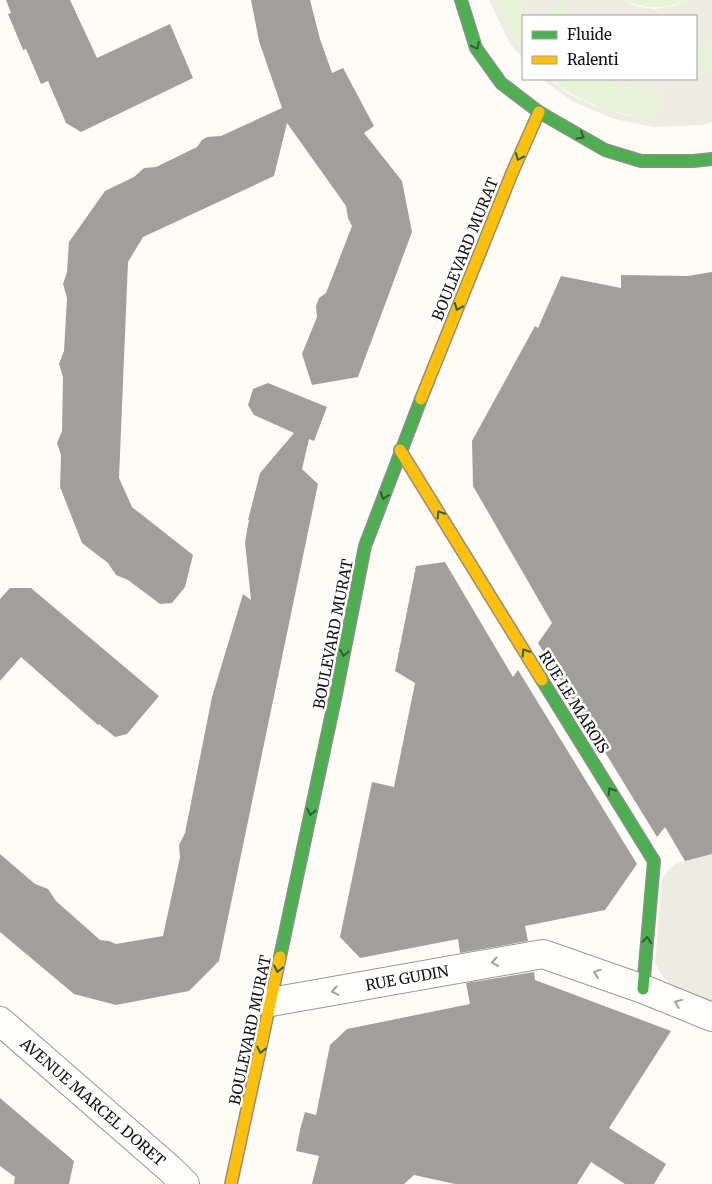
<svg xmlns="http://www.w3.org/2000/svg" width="712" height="1184" font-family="Merriweather,serif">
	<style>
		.green { fill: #e7f3d7 }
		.plaza { fill: #edebe2 }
		.building { fill: #a19f9c }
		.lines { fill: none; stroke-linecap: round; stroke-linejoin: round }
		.street-casing { stroke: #979795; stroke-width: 30 }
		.fast-casing { stroke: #8e8d8b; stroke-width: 14 }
		.slow-casing { stroke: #8e8d8b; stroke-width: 14 }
		.street { stroke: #fffffe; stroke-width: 28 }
		.fast { stroke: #4caf50; stroke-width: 11 }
		.slow { stroke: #ffc107; stroke-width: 11 }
		.oneway { stroke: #2e6030 }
		.oneway2 { stroke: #a0a09f }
		.labels { text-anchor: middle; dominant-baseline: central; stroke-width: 5; stroke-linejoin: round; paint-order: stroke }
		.street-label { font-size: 15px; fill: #111; stroke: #fff }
	</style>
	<rect width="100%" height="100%" fill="#fdfcf7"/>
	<!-- green -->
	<g class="green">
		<polygon points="497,0 523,0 532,16 523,16 523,53 501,10"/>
		<path d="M 624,0 L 687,0 C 665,10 645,10 624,0 Z"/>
		<polygon points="560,1 572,16 552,16 548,10"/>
		<polygon points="712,44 712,71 696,75 696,51"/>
		<path d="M 550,79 L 606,79 L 622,86 L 661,93 L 656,120 C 614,113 584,106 550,79 Z"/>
	</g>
	<!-- plaza -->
	<g class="plaza">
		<polygon points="489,0 497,0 501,10 523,53 523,58 510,44"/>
		<polygon points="523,0 624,0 635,6 655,9 674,6 687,0 712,0 712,44 696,51 696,16 572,16 560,2 548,10 552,16 532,16"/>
		<polygon points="712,71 712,122 703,125 653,127 614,119 572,101 542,79 550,79 567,93 592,105 625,115 656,119 661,93 622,86 606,79 696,79 696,75"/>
		<polygon points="712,854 712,1002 677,989 663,977 655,963 662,880 668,870 676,864 685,861"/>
	</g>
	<!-- building -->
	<g class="building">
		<polygon points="6,0 70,0 97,58 170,24 193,78 81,132 66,123 48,81 41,84 26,49 23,50 8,14 11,13"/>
		<polygon points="251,0 310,0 320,39 332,73 343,68 374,126 364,133 402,181 412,232 358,377 312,385 302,354 317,317 316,306 319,298 326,293 352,226 348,218 346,206 287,123 274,176 143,237 128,262 119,478 132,507 193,555 185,587 172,603 160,604 128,580 116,575 108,563 82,543 60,487 61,455 57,443 62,431 63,377 59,364 64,351 67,298 63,284 67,272 69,242 105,191 134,177 144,168 156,167 197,147 202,140 207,137 221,136 282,108 259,41"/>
		<polygon points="712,272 712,854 685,861 665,827 657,837 538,643 552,623 473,486 472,441 535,326 538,328 561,276 621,288 621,275 688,276"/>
		<polygon points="268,383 327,407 314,441 309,439 302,469 318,484 219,961 189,991 116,1005 74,994 0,932 0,854 35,884 48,889 56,901 100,940 109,941 116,944 163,936 180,857 179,845 185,833 212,697 243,594 251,600 245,542 249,520 248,520 260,473 294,433 254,415 248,405 253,389"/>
		<polygon points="445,562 513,677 518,670 637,864 605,910 525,926 528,941 460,953 458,939 360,958 340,937 372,782 394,787 415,683 395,671 416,566"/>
		<polygon points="10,588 31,588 159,696 127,734 115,737 99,724 98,725 21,657 0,681 0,599"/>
		<polygon points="534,972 535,980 671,1031 609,1128 666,1164 654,1184 625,1184 591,1162 577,1184 455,1184 414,1175 404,1184 312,1184 319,1156 296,1151 300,1130 305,1112 316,1115 330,1045 347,1029 470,1004 466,983"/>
		<polygon points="0,1098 74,1161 69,1184 14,1184 15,1177 0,1166"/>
	</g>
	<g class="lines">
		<defs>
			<g id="street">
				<polyline points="271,1002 543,954 643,989 712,1017"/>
				<polyline points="0,1021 170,1169 185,1184"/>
			</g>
			<g id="fast">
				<polyline points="461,0 476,48 501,83 539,112 605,150 641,161 693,161 712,159"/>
				<polyline points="542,680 654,861 643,989"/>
				<polyline points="280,957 336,694 365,546 421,399"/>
			</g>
			<g id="slow">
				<polyline points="421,399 512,173 539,112"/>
				<polyline points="400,450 542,680"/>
				<polyline points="231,1184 280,957"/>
			</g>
		</defs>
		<!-- street casing -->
		<use href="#street" class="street-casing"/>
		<!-- fast casing -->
		<use href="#fast" class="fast-casing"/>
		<!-- slow casing -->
		<use href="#slow" class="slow-casing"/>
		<!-- street -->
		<use href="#street" class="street"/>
		<!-- fast -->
		<use href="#fast" class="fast"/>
		<!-- slow -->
		<use href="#slow" class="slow"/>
	</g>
	<!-- one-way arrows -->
	<defs><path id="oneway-chevron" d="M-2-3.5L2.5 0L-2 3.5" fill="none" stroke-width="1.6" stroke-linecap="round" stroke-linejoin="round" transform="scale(1.25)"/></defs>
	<g class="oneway">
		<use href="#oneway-chevron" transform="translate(476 46) rotate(65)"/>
		<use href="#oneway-chevron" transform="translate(581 136) rotate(30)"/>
		<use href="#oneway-chevron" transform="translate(519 157) rotate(114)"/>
		<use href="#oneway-chevron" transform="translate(458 307) rotate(112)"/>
		<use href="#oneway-chevron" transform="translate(384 496) rotate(110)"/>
		<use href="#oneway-chevron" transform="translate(440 514) rotate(-122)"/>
		<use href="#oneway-chevron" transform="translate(525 652) rotate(-122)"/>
		<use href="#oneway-chevron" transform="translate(344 653) rotate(101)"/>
		<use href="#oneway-chevron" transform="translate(611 791) rotate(-122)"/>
		<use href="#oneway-chevron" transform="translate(311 812) rotate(102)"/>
		<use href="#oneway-chevron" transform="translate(647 940) rotate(-85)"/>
		<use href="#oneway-chevron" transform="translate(278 969) rotate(102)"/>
		<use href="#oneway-chevron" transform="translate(261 1050) rotate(102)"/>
	</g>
	<g class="oneway2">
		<use href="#oneway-chevron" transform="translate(495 962) rotate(170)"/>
		<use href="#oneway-chevron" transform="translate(597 973) rotate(-161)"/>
		<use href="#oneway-chevron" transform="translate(335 991) rotate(169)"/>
		<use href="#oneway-chevron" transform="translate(678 1003) rotate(-158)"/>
	</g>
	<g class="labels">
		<!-- street labels -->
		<g class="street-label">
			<text transform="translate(465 249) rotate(-68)">BOULEVARD MURAT</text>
			<text transform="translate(333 634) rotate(-79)">BOULEVARD MURAT</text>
			<text transform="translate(574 702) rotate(58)">RUE LE MAROIS</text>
			<text transform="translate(407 978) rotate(-10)">RUE GUDIN</text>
			<text transform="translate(250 1030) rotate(-78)">BOULEVARD MURAT</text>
			<text transform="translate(93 1102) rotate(41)">AVENUE MARCEL DORET</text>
		</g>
	</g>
	<!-- legend -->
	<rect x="522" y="15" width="175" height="65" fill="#ffffff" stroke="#a0a0a0"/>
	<rect x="532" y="31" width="25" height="8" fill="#4caf50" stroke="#a0a0a0"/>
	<text x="567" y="40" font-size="15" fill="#111111">Fluide</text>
	<rect x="532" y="56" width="25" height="8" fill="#ffc107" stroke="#a0a0a0"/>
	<text x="567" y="65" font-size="15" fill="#111111">Ralenti</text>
</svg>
